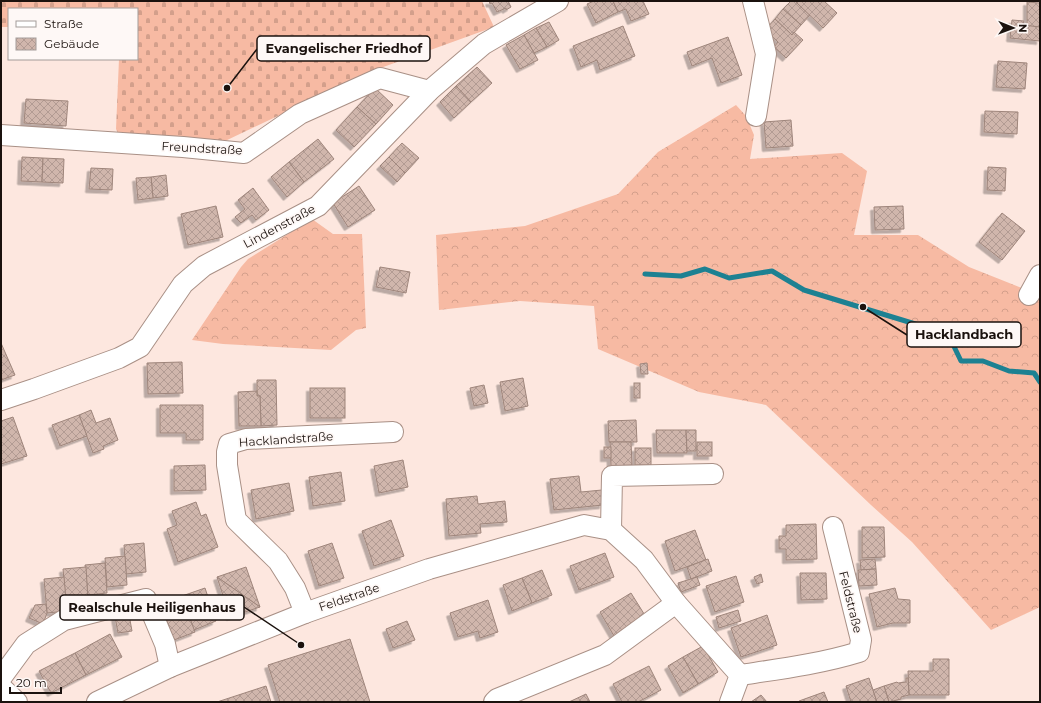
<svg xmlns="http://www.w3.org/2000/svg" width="1041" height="703" font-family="Montserrat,sans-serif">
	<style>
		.forest { fill: url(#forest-crowns) }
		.cemetery { fill: url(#cemetery-stones) }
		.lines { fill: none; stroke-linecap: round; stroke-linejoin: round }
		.stream { stroke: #1d8192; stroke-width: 5 }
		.building { fill: url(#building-cross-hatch); stroke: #9e857b; filter: url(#shadow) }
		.street-casing { stroke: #a99086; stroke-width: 22 }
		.street { stroke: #fff; stroke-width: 20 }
		.labels { text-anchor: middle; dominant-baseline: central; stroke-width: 3.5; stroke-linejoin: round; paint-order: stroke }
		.street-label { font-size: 12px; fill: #1b120e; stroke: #fef8f6 }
		.leader { fill: none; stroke: #1b120e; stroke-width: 1.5 }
		.callout-dot { fill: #1b120e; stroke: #fef8f6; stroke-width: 1.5 }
		.callout { fill: #fef8f6; stroke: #1b120e; stroke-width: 1.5 }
		.callout-label { font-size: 13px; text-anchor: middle; font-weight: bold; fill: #1b120e }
	</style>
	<defs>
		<pattern id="forest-crowns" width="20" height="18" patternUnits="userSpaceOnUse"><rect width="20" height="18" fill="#f7baa3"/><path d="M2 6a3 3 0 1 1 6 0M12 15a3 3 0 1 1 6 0" fill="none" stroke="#d39f8b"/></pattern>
		<pattern id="cemetery-stones" width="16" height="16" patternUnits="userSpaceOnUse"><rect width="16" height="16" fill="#f7baa3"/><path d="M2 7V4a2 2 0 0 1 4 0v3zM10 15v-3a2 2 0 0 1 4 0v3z" fill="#d39f8b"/></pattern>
		<pattern id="building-cross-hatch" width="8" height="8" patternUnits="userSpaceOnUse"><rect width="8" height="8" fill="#d0b6ac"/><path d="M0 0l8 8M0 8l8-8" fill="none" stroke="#b29b93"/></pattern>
		<filter id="shadow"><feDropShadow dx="-3.5" dy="3.5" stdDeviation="0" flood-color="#0004"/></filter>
	</defs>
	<rect width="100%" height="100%" fill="#fde7df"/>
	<!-- forest -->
	<g class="forest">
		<polygon points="736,105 746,116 754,135 750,159 842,153 867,171 854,235 918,235 969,267 1037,294 1040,290 1040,607 991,630 912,542 871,505 766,405 699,392 598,349 594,306 520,301 439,310 436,235 525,226 618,194 658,152"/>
		<polygon points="312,219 333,234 362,234 366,328 356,330 331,350 223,344 192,340 241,267 248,259"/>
	</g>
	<!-- cemetery -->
	<polygon class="cemetery" points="1,1 482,1 494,27 375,70 223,142 122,141 116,129 119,59 137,59 137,9 9,9 9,27 1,27"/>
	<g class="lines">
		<!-- stream -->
		<polyline class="stream" points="645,274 681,276 705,269 729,278 772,271 804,290 948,334 961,361 983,361 1009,371 1034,373 1040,382"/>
	</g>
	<!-- building -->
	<g class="building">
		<polygon points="489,1 508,1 511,7 506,10 506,8 497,12 492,3 490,4"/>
		<polygon points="594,1 613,1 618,12 596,23 587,4"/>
		<polygon points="613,1 643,1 649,14 631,21 626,9 618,12"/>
		<polygon points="791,1 795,1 810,15 801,25 783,9"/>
		<polygon points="798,1 824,1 837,13 823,28 797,3"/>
		<polygon points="1027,2 1040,3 1040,27 1027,26"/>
		<polygon points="783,9 801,25 792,35 775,19"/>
		<polygon points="775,19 792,35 794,32 803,40 786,58 774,47 778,42 765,30"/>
		<polygon points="1012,20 1024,21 1023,25 1040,27 1040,41 1010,38"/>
		<polygon points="549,22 559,40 547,47 536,28"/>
		<polygon points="623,26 635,56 600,70 597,60 581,67 573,46"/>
		<polygon points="536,28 547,47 534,53 524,35"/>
		<polygon points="524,35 538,60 520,69 506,45"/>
		<polygon points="728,37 742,75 721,83 712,58 692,66 687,52"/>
		<polygon points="998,61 1027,63 1025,89 996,87"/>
		<polygon points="477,67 492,83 471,102 456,86"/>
		<polygon points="456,86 471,102 454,118 440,102"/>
		<polygon points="375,88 393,105 376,124 357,107"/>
		<polygon points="26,99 68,101 66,126 24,123"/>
		<polygon points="357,107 376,124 354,147 336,130"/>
		<polygon points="985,111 1018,112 1017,134 984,132"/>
		<polygon points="791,120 793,146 766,148 764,122"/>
		<polygon points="318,139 334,159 304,182 289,162"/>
		<polygon points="402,143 419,158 405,173 389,157"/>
		<polygon points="22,157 43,158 42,182 21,181"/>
		<polygon points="389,157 405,173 397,182 380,166"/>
		<polygon points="43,158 64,159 63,183 42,182"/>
		<polygon points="289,162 304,182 287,197 271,177"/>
		<polygon points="988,167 1006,168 1005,191 987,190"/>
		<polygon points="91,168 113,169 112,190 89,189"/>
		<polygon points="166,175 168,196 153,198 151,177"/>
		<polygon points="151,177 153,198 138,200 136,178"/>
		<polygon points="359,186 375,210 348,227 333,203"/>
		<polygon points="253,188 269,210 256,220 252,215 241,223 235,217 245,209 238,200"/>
		<polygon points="216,206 223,237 188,245 181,214"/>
		<polygon points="903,206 904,229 875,230 874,207"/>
		<polygon points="1002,213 1025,231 1002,260 979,242"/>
		<polygon points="380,267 410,272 406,293 376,287"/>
		<polygon points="1,343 15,375 1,380"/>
		<polygon points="182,362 183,393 148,394 147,363"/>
		<polygon points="647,363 648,374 641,374 640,364"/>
		<polygon points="523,378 528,406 505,411 500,382"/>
		<polygon points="257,380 276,380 277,425 261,426 260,396 257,396"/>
		<rect x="634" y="383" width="6" height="15"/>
		<polygon points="484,385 488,403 474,406 470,388"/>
		<rect x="310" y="388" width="35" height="30"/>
		<polygon points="257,391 257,396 260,396 261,426 239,426 238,392"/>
		<polygon points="160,405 203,405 203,440 186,440 186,433 160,433"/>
		<polygon points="91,410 96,423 110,418 118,440 103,446 104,449 93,453 79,415"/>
		<polygon points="79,415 87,436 60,446 52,425"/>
		<polygon points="13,417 27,456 1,464 1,421"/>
		<polygon points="636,420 637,442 609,442 608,421"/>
		<polygon points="656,430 686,430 687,453 657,453"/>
		<polygon points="686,430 696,430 696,451 687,451"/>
		<polygon points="610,442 631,442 632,465 611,466"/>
		<rect x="697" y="442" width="15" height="14"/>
		<rect x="604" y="447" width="7" height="11"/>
		<rect x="635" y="448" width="16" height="17"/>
		<polygon points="403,460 408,487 379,493 374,466"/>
		<polygon points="205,465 206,490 174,491 174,466"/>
		<polygon points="341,472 345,501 313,506 309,477"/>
		<polygon points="579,476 581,492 602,490 603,505 554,510 550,479"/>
		<polygon points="289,483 294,511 256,519 251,490"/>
		<polygon points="477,496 478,504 505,501 507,522 480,524 481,533 449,536 446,499"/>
		<polygon points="196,502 201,516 206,514 218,547 178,562 167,529 177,525 172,511"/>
		<polygon points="391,520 404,556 374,566 362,531"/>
		<polygon points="816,524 817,559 786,560 786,549 779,549 779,536 786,536 786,525"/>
		<polygon points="862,527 884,527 885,557 862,558"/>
		<polygon points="695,530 706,560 675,571 665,541"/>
		<polygon points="144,543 146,572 126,574 124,545"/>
		<polygon points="332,543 344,578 319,586 308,551"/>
		<polygon points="605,553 614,577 579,590 570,566"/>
		<polygon points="125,556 127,585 107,587 105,558"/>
		<polygon points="708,559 712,571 691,579 687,567"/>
		<polygon points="875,559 876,569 861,570 860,560"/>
		<polygon points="105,563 107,593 88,595 85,565"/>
		<polygon points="86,567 88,601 66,603 63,569"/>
		<polygon points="246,567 260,607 217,577"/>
		<polygon points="876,569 877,585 859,586 858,570"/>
		<polygon points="542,570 552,595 532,603 522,578"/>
		<polygon points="800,573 826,573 827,599 801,600"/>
		<polygon points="761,574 763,582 757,584 754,577"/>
		<polygon points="736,576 744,602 715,612 706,586"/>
		<polygon points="64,577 67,611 47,613 44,579"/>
		<polygon points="217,577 260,607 230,617"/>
		<polygon points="697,577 700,585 681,592 678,583"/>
		<polygon points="522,578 532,603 512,611 503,585"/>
		<polygon points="205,588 216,621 194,630 182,596"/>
		<polygon points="895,588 898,599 910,600 910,623 893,623 877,627 869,594"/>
		<polygon points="631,593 646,617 614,636 600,612"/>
		<polygon points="183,600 195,632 174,640 162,608"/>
		<polygon points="488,600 498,632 480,638 478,631 458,637 450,613"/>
		<polygon points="46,604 47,613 43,624 29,618 35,605"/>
		<polygon points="128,609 132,631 118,633 114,611"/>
		<polygon points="738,610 741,621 719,628 716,617"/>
		<polygon points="767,615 777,645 741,657 731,628"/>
		<polygon points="407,621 415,640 393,648 386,629"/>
		<polygon points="110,634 122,657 86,675 75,653"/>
		<polygon points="350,639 370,702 280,702 268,665"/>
		<polygon points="703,646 718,672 698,684 683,657"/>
		<polygon points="75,653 86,675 51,693 39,671"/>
		<polygon points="683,657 698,684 683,693 668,666"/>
		<polygon points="933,659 949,659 949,695 909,695 908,671 933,671"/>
		<polygon points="649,666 661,690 638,702 622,702 613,684"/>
		<polygon points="869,678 877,702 851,702 846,686"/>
		<polygon points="906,678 908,678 909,695 901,697 901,699 889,702 884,686 897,682 898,683 906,682"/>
		<polygon points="266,686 271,702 217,702"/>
		<polygon points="884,686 889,702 877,702 873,690"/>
		<polygon points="824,692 828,702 799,702 799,701"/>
		<polygon points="586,694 590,702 569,702"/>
		<polygon points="761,695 767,702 751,702"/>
	</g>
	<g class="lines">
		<defs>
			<g id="street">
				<polyline points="753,1 766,54 756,116"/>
				<polyline points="1,135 183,147 244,153 300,114 380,78 429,91"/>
				<polyline points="1029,295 1040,275"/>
				<polyline points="1,400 34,389 119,358 140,347 183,284 204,266 318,206 429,91 484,44 558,1"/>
				<polyline points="611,530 612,476 713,474"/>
				<polyline points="305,613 295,588 278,561 236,520 227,465 227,452 229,444 246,439 393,432"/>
				<path d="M 740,675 C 780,669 820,664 859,652 L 861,640 L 833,527"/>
				<polyline points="1,678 26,644 64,620 146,599 165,644 170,667"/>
				<polyline points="1,687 17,702"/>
				<polyline points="97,702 170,667 305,613 429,569 584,525 611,530 644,560 676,603 740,675 730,702"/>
				<polyline points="494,702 497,699 605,655 676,603"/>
			</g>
		</defs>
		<!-- street casing -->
		<use href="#street" class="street-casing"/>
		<!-- street -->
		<use href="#street" class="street"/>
	</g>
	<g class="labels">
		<!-- street labels -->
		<g class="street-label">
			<text transform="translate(202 148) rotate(3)">Freundstraße</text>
			<text transform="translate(279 226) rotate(-28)">Lindenstraße</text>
			<text transform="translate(286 439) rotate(-4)">Hacklandstraße</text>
			<text transform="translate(349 597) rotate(-19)">Feldstraße</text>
			<text transform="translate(851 602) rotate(76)">Feldstraße</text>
		</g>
	</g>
	<!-- callouts -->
	<path class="leader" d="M227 88L257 49M863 307L907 335M301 645L244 607"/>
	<g class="callout-dot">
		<circle cx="227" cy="88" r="4"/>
		<circle cx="863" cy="307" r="4"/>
		<circle cx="301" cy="645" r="4"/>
	</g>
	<g class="callout">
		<rect x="257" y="36" width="173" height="25" rx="4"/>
		<rect x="907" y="322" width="114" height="25" rx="4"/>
		<rect x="60" y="595" width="184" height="25" rx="4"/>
	</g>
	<g class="callout-label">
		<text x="344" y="53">Evangelischer Friedhof</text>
		<text x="964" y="339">Hacklandbach</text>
		<text x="152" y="612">Realschule Heiligenhaus</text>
	</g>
	<!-- border -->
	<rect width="1041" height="703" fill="none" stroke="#1b120e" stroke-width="4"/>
	<!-- legend -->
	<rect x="8" y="8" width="130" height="52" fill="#fef8f6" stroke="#a39c99"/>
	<rect x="16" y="21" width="20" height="6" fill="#ffffff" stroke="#a39c99"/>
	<text x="44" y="28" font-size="12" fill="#1b120e">Straße</text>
	<rect x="16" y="38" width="20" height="12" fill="url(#building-cross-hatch)" stroke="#a39c99"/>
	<text x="44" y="48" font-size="12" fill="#1b120e">Gebäude</text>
	<!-- north arrow -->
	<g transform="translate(1013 28) rotate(91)" stroke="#fef8f6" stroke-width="3" paint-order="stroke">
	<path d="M0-3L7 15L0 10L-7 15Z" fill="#1b120e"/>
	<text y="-6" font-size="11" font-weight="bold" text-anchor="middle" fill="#1b120e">N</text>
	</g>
	<!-- scale -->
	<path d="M10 687v6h51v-6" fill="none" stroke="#1b120e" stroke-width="2"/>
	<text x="16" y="687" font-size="12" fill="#1b120e" stroke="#fef8f6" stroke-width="3" paint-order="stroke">20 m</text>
</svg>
